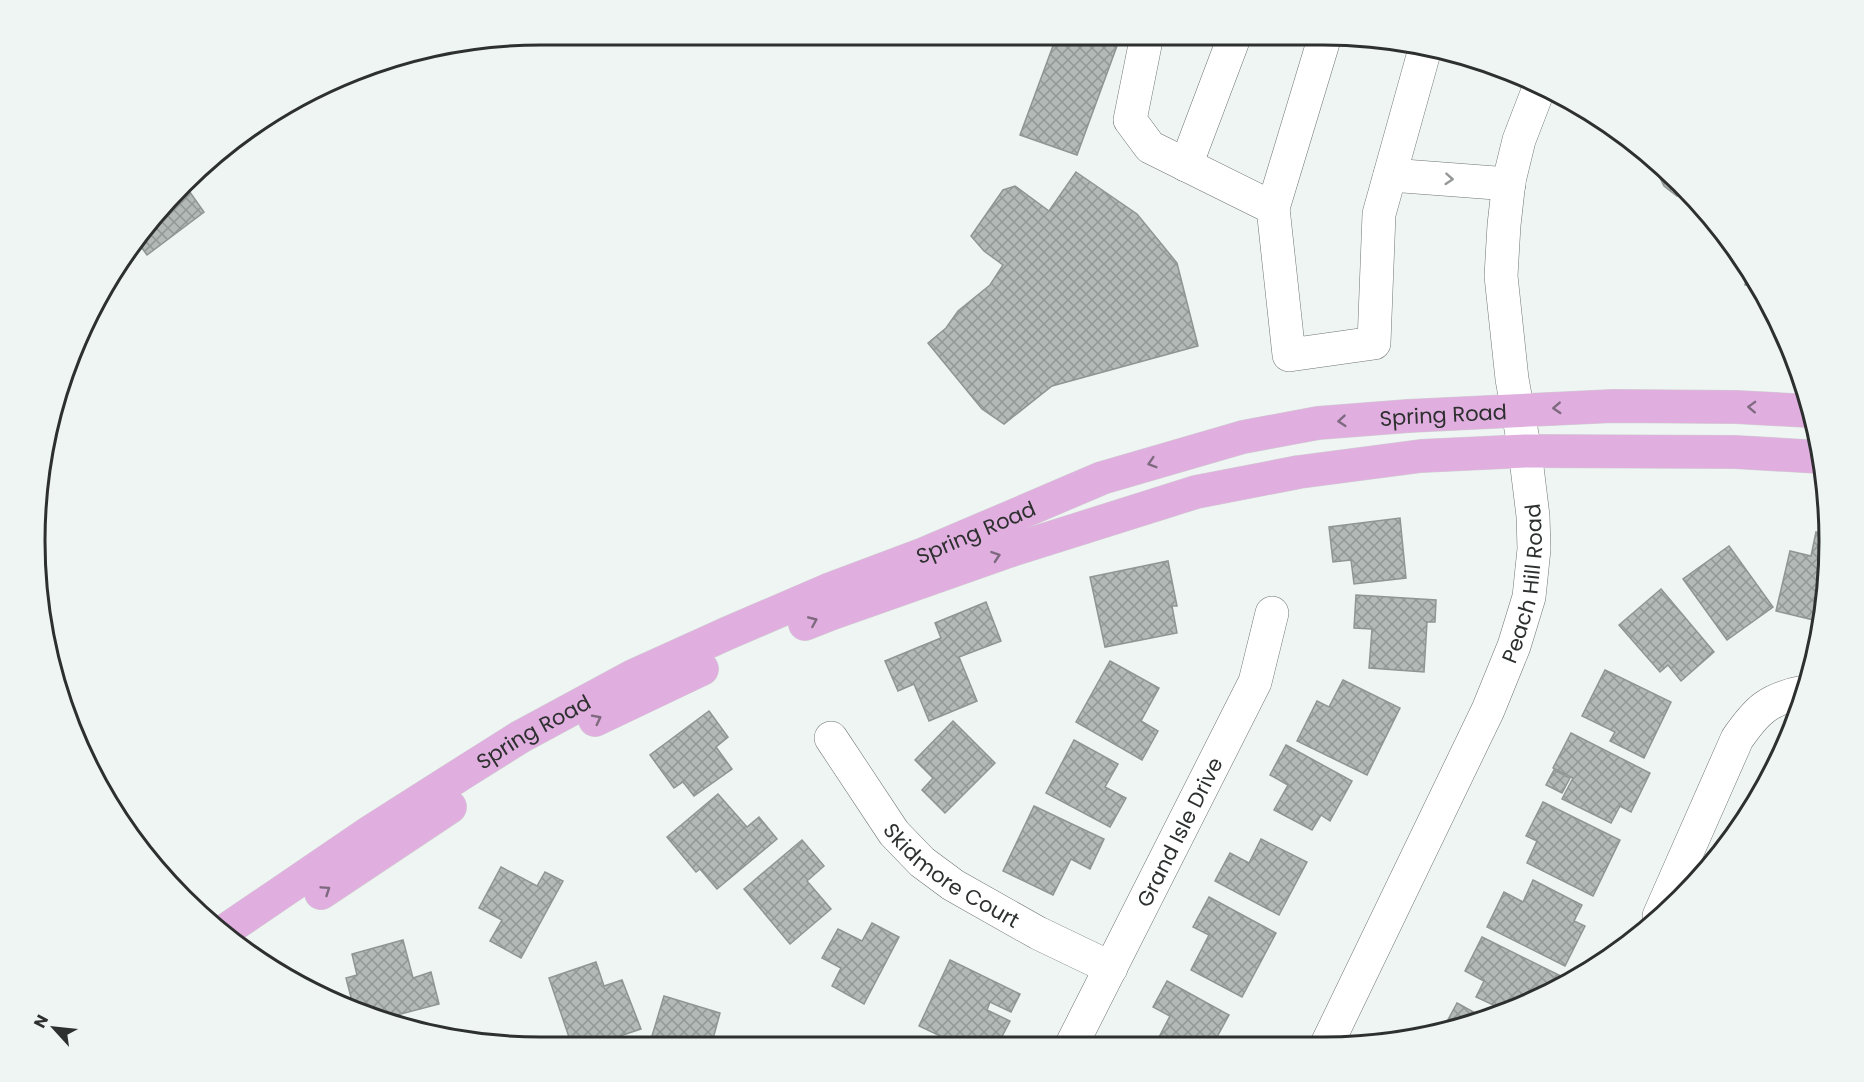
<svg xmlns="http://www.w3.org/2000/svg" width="1864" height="1082" font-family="Poppins,sans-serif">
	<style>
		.building { fill: url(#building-cross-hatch); stroke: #8f9593; stroke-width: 1.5 }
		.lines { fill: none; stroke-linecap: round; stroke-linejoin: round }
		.minor-casing { stroke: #6f7574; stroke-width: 34 }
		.major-casing { stroke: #d1d1d1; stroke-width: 34 }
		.minor { stroke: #fff; stroke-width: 33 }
		.major { stroke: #e0afe0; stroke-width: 33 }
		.oneway { stroke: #969898 }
		.oneway2 { stroke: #7e697f }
		.labels { text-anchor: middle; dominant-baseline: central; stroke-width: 4.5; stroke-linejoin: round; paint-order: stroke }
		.street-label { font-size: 21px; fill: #2e3030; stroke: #eef5f3 }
		.rim { fill: none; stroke: #2e3030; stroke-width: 3 }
	</style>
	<defs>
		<pattern id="building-cross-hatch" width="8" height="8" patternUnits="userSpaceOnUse" patternTransform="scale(1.5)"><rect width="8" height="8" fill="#b2b9b7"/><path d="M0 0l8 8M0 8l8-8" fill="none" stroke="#919795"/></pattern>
	</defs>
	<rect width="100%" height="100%" fill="#eef5f3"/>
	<!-- building -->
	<g class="building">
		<polygon points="1057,35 1121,35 1077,155 1020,135"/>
		<polygon points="1614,128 1681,183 1687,190 1677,196 1664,186 1654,166 1634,150 1630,152 1623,138"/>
		<polygon points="1076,172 1137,214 1177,263 1198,346 1052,386 1004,424 982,409 928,343 946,328 958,311 990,285 1003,265 984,251 971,236 1003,190 1015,186 1049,211"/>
		<polygon points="187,188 204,212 147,255 137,241"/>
		<polygon points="1749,268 1759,288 1745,285"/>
		<polygon points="1400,518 1406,578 1354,584 1351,560 1333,562 1329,527"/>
		<polygon points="1816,532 1829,535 1829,541 1822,622 1776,611 1790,551 1811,556"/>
		<polygon points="1729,546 1773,607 1727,640 1683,579"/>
		<polygon points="1168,561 1177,606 1172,606 1177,633 1105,647 1090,577"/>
		<polygon points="1661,589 1714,652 1681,681 1668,665 1660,672 1619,625"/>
		<polygon points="1356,595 1436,600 1435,622 1427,622 1424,672 1369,668 1372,629 1354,628"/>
		<polygon points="986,602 1001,641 959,657 977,701 929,721 914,684 898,691 885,661 941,638 935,623"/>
		<polygon points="1110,661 1159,688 1141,721 1158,731 1142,760 1076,722"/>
		<polygon points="1605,670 1671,702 1644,758 1610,741 1615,732 1582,716"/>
		<polygon points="1343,680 1400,708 1367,775 1297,741 1317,701 1329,707"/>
		<polygon points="709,711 728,737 716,747 732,769 694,796 683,782 674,788 650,755"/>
		<polygon points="953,721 995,763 945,813 922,790 933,778 915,760"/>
		<polygon points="1571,733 1650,773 1631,812 1620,806 1611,823 1562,799 1573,778 1553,768"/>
		<polygon points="1074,740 1118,764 1105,787 1126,798 1110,827 1046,793"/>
		<polygon points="1286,745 1352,781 1330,821 1321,815 1312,830 1274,810 1288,785 1270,775"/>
		<polygon points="1554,770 1570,778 1562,793 1546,785"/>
		<polygon points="718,794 747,827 759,817 777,839 717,889 700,869 696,872 667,837"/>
		<polygon points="1543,802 1620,840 1593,896 1527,863 1537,841 1526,836"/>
		<polygon points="1034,806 1104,839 1090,869 1071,859 1053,895 1003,871"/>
		<polygon points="1261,839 1307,862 1279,915 1215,881 1230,853 1249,863"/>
		<polygon points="802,840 824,866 807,881 831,909 790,944 744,889"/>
		<polygon points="501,867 537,886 545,872 563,881 521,958 490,941 502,920 479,908"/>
		<polygon points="1533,880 1582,905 1574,921 1585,926 1565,966 1487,927 1504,892 1523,902"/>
		<polygon points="1209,897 1276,933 1242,997 1191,970 1209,935 1193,927"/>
		<polygon points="872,923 899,937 864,1004 832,986 841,968 822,958 838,929 862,941"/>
		<polygon points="1482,937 1561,976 1555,989 1506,1011 1476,997 1484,981 1465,971"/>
		<polygon points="403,940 413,978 431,972 439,1004 378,1020 354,1009 346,978 357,975 352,954"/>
		<polygon points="950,960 1020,994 1011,1012 990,1002 987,1010 1010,1021 997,1046 961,1046 919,1026"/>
		<polygon points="596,962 604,986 622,980 641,1029 599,1043 600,1046 572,1046 549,978"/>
		<polygon points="1167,981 1229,1015 1212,1046 1166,1046 1157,1041 1170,1016 1153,1007"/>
		<polygon points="664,996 720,1013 711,1046 649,1046"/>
		<polygon points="1457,1003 1488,1020 1443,1029"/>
	</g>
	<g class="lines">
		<defs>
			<g id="minor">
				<polyline points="1147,35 1130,120 1150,147 1273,208"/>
				<polyline points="1325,36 1273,208 1289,355 1374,343 1379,214 1425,49"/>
				<polyline points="1186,165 1235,35"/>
				<polyline points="1390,175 1509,184"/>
				<path id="s1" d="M 831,738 L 894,833 L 922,862 L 953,885 L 1038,933 L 1111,968"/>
				<path d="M 1659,916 L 1737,739 C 1757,710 1768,699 1804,692"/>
				<path id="s2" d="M 1071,1046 L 1255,682 L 1272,613"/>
				<path id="s3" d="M 1326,1046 L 1488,710 L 1514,646 L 1529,597 L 1534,549 L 1533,516 L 1525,451 L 1512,379 L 1501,276 L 1504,225 L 1509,181 L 1519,140 L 1539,88"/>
			</g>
			<g id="major">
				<polyline points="805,624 833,613 1009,551 1196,492 1299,472 1421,456 1525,451 1735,452 1821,457"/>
				<polyline points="595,720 702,669"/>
				<polyline points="321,893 450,807"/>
				<path id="s4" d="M 226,930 L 370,832 L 466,771 L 520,737 L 633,676 L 728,633 L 828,590 L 924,554 L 1102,478 L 1243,437 L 1318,423 L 1408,416 L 1613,406 L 1736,407 L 1810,411"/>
			</g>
		</defs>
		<!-- minor casing -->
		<use href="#minor" class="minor-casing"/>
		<!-- major casing -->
		<use href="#major" class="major-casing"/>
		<!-- minor -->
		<use href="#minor" class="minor"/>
		<!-- major -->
		<use href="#major" class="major"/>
	</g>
	<!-- one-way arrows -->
	<defs><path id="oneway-chevron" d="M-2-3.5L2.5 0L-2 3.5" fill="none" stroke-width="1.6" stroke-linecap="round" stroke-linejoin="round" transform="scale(1.5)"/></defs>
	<use class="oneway" href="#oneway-chevron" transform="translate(1449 179) rotate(4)"/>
	<g class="oneway2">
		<use href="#oneway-chevron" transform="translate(1752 407) rotate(-178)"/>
		<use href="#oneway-chevron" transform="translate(1557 408) rotate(177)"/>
		<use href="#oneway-chevron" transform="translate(1342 421) rotate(175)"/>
		<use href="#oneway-chevron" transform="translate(1152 463) rotate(163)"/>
		<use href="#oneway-chevron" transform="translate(996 556) rotate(-19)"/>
		<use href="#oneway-chevron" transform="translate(813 621) rotate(-23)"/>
		<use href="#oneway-chevron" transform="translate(597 719) rotate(-27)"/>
		<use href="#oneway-chevron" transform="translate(326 890) rotate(-34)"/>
	</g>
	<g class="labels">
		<!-- street labels -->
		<g class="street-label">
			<text stroke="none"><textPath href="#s4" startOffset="1338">Spring Road</textPath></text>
			<text stroke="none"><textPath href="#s4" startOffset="852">Spring Road</textPath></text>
			<text stroke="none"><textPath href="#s3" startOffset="506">Peach Hill Road</textPath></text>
			<text stroke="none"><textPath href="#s4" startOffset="366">Spring Road</textPath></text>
			<text stroke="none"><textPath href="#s2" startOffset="240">Grand Isle Drive</textPath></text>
			<text stroke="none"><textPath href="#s1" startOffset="186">Skidmore Court</textPath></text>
		</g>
	</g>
	<!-- crop -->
	<path d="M0 0H1864V1082H0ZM541 45H1323A496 496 0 0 1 1819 541V541A496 496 0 0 1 1323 1037H541A496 496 0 0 1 45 541V541A496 496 0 0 1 541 45Z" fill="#eef5f3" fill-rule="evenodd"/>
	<path class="rim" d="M541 45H1323A496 496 0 0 1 1819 541V541A496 496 0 0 1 1323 1037H541A496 496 0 0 1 45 541V541A496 496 0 0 1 541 45Z"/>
	<!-- north arrow -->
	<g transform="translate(54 1028) rotate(297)" stroke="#eef5f3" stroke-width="4.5" paint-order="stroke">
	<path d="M0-4.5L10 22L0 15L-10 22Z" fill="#2e3030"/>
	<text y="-9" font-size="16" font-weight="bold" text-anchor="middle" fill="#2e3030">N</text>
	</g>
</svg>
